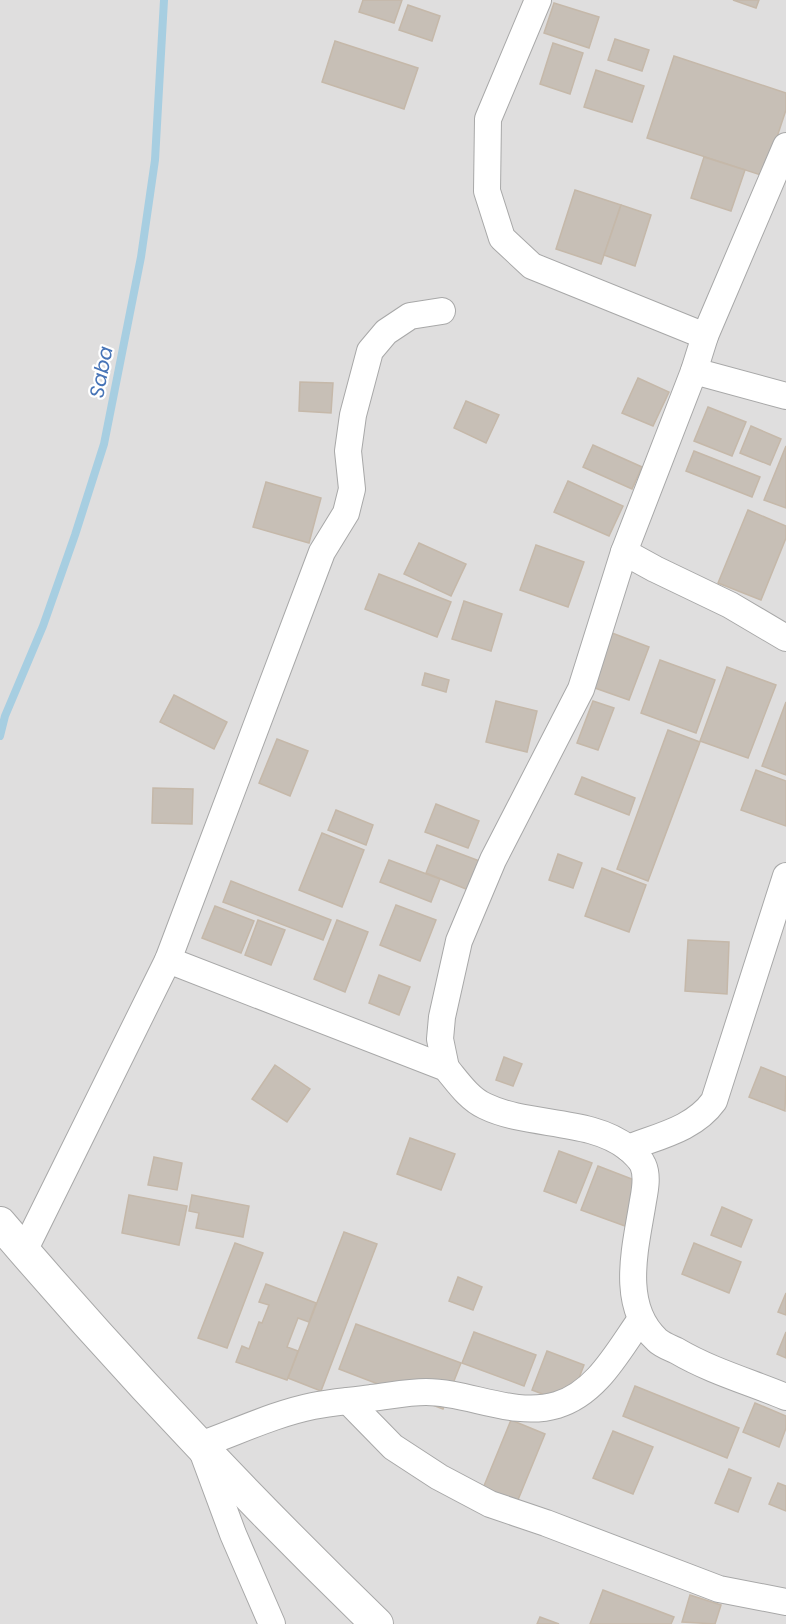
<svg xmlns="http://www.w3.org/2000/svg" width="786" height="1624" font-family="Poppins,sans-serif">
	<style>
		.residential { fill: #dfdede }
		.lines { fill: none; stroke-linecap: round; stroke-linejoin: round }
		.stream { stroke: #a7cee1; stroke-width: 8 }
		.building { fill: #c7bfb6; stroke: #c5b8a9; stroke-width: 1.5 }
		.minor-casing { stroke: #a8a8a8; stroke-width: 28 }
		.tertiary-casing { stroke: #a8a8a8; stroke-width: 34 }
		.minor { stroke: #fff; stroke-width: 26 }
		.tertiary { stroke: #fff; stroke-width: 32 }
		.labels { text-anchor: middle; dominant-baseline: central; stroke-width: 4.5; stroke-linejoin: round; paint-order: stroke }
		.water-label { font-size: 20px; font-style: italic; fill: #4774b7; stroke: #fff }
	</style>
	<rect width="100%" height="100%" fill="#f2f0e8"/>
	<!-- residential -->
	<rect class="residential" x="0" y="0" width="786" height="1624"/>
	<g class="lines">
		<!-- stream -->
		<polyline class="stream" points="0,736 5,716 43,626 75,535 104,444 141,257 155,160 164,0"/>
	</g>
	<!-- building -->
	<g class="building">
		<polygon points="363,0 402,0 394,23 359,12"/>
		<polygon points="733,0 759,0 756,8"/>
		<polygon points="554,3 599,17 589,48 544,33"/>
		<polygon points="408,5 440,16 432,41 399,30"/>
		<polygon points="615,39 649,50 642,71 608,60"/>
		<polygon points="335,41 418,68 404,109 322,82"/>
		<polygon points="553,43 583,53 570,94 540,84"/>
		<polygon points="674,56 786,93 786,110 764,176 647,138"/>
		<polygon points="596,70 644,86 632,122 584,107"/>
		<polygon points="704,157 745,170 731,211 691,198"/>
		<polygon points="575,190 621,205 601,264 556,249"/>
		<polygon points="621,205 651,215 635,266 604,255"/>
		<polygon points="638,378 669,392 653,426 622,413"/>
		<polygon points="300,382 333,383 331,413 299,411"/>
		<polygon points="466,401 499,415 486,443 454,428"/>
		<polygon points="708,407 746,422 732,456 694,441"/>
		<polygon points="751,426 781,439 770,465 740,453"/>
		<polygon points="593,445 642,467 632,489 583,467"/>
		<polygon points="786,446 786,508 764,500"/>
		<polygon points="694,451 760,477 752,497 686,471"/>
		<polygon points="568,481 623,506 609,536 554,512"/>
		<polygon points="266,482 321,498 309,543 253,527"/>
		<polygon points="748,510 786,526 786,538 761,600 718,583"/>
		<polygon points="419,543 466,564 451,596 404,574"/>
		<polygon points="536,545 584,562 568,607 520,590"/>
		<polygon points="379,574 451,602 437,637 365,609"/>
		<polygon points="464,601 502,614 491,651 452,639"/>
		<polygon points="612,633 649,647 629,700 592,687"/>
		<polygon points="660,660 715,680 696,733 641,713"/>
		<polygon points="727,667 776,685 748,758 700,741"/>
		<polygon points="425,673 449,680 446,692 422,685"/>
		<polygon points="174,695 227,722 214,749 160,722"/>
		<polygon points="496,701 537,711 527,752 486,742"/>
		<polygon points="593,701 614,708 598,750 577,743"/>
		<polygon points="786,702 786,775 762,766"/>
		<polygon points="668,730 700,742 648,881 617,869"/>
		<polygon points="277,739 308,751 290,796 259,783"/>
		<polygon points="756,770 786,781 786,826 741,810"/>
		<polygon points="582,777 635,798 629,815 575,794"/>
		<polygon points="153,788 193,789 192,824 152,823"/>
		<polygon points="436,804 479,821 468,848 425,832"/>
		<polygon points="336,810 373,825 366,845 328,830"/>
		<polygon points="322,833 364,850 342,907 299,890"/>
		<polygon points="437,845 482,862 471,891 426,873"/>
		<polygon points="558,854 582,863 573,888 549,880"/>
		<polygon points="389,860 440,879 431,902 380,882"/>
		<polygon points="602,868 646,885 629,932 585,916"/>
		<polygon points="231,881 331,920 323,940 223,902"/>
		<polygon points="396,905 436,920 420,961 380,945"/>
		<polygon points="215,906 254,921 241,953 202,938"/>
		<polygon points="258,920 285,930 271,965 245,955"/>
		<polygon points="337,920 368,932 345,992 314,979"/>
		<polygon points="688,940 729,942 727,994 685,991"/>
		<polygon points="379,975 410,987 399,1015 369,1003"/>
		<polygon points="504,1057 522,1064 513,1086 496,1080"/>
		<polygon points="275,1065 310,1089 287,1122 252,1099"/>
		<polygon points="761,1067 786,1077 785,1111 749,1097"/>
		<polygon points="410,1138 455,1154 441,1190 397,1174"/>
		<polygon points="559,1151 592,1163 576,1203 544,1191"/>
		<polygon points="154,1157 182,1163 177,1190 148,1185"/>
		<polygon points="598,1166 642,1183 625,1226 581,1210"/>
		<polygon points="129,1195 187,1206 179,1245 122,1233"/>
		<polygon points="192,1195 249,1206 243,1237 196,1228 199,1213 189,1211"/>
		<polygon points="722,1207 752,1220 741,1247 711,1235"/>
		<polygon points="344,1232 377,1244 321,1391 288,1378"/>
		<polygon points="235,1243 263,1253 227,1348 198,1338"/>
		<polygon points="694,1243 741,1262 729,1293 682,1274"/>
		<polygon points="458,1277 482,1287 473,1310 449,1301"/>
		<polygon points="266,1284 316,1303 309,1322 298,1318 287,1347 298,1351 287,1380 236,1362 242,1346 249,1349 259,1322 262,1323 269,1305 259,1302"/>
		<polygon points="786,1293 786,1315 778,1312"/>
		<polygon points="356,1324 461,1363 443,1409 339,1369"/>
		<polygon points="474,1332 536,1355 524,1386 462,1363"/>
		<polygon points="786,1332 786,1358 777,1354"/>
		<polygon points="547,1351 584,1365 569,1404 532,1390"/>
		<polygon points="635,1386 739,1428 727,1458 623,1416"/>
		<polygon points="755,1403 786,1416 786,1428 779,1447 743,1432"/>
		<polygon points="511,1420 545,1434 513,1512 479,1498"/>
		<polygon points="613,1431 653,1447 633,1494 593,1478"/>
		<polygon points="729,1469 751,1478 738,1512 715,1503"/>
		<polygon points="778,1483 786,1486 786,1511 769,1504"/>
		<polygon points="603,1590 674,1617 671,1624 590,1624"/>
		<polygon points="690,1595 721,1605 715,1624 682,1622"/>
		<polygon points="540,1617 559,1624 537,1624"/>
	</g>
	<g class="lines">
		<defs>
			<g id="minor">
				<polyline points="538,0 488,119 487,191 502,238 532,266 705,336"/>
				<polyline points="694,371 786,396"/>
				<polyline points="624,552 655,569 730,605 786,638"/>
				<path d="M 168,960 L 446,1068 C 457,1081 469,1099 485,1106 C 528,1127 590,1118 628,1148 C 633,1152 641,1160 643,1165 C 648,1176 645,1190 643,1201 C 636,1246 619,1305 657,1340 C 662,1345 671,1348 677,1351 C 711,1371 750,1382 786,1397"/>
				<polyline points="446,1068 440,1039 442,1017 459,941 493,860 581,689 624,552 694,371 705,336 786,146"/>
				<path d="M 628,1148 C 659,1136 694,1129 714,1101 L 786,876"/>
				<polyline points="24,1251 168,960 322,552 346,513 352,489 348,451 353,415 370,351 386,332 410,316 442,311"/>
				<polyline points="348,1401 393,1447 439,1477 490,1504 546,1523 719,1589 786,1602"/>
				<path d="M 272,1624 L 233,1534 L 200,1445 C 237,1432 274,1414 313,1406 C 332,1402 352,1401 371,1398 C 389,1396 408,1392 426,1392 C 469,1392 514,1418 557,1405 C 597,1393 618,1351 641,1319"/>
			</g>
			<path id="tertiary" d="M 0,1223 C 119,1363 245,1496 377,1624"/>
		</defs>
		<!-- minor casing -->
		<use href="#minor" class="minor-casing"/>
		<!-- tertiary casing -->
		<use href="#tertiary" class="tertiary-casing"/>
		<!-- minor -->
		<use href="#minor" class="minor"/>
		<!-- tertiary -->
		<use href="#tertiary" class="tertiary"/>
	</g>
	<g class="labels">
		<!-- water labels -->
		<g class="water-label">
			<text transform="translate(101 372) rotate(-79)">Saba</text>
		</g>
	</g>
</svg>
